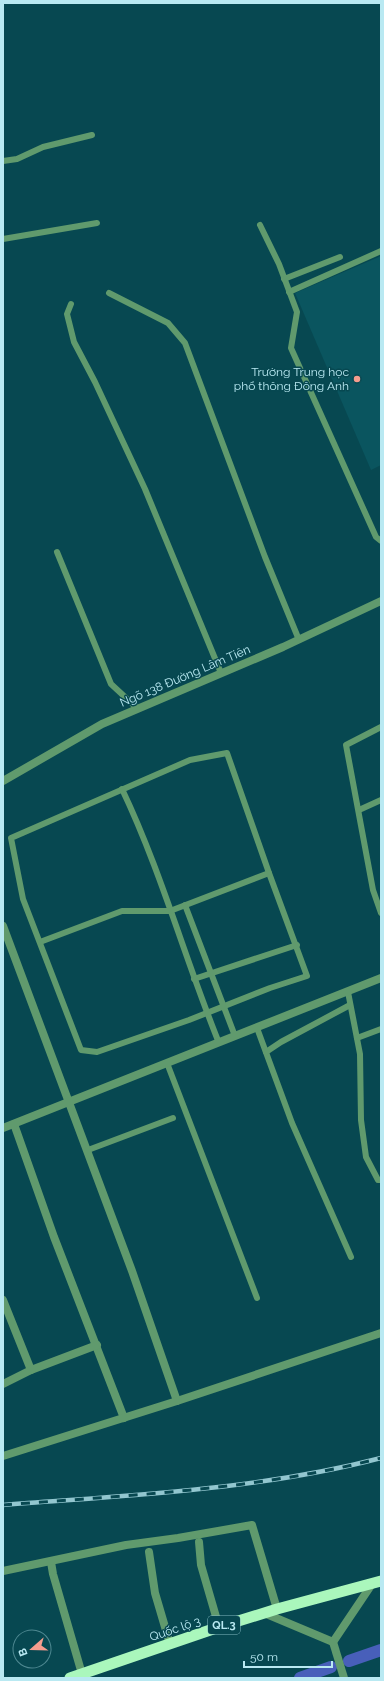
<svg xmlns="http://www.w3.org/2000/svg" width="384" height="1681" font-family="Raleway,sans-serif">
	<style>
		.built { fill: #0a555f }
		.lines { fill: none; stroke-linecap: round; stroke-linejoin: round }
		.canal { stroke: #485fba; stroke-width: 12 }
		.service { stroke: #609a6d; stroke-width: 6 }
		.minor { stroke: #609a6d; stroke-width: 8 }
		.trunk { stroke: #aaf7bc; stroke-width: 11 }
		.rail-casing { stroke: #92c6cf; stroke-width: 4.5 }
		.rail { stroke: #074851; stroke-width: 3; stroke-dasharray: 9; stroke-linecap: butt }
		.poi-dot { fill: #f59d8e; stroke: #074851; stroke-width: 1.5 }
		.labels { text-anchor: middle; dominant-baseline: central; stroke-width: 3; stroke-linejoin: round; paint-order: stroke }
		.shield { fill: #074851; stroke: #84b9c2; stroke-width: 1 }
		.shield-label { font-size: 11px; font-weight: bold; fill: #b9e9f2 }
		.poi-label { font-size: 12px; fill: #b9e9f2; stroke: #074851; text-anchor: end }
		.street-label { font-size: 12px; fill: #b9e9f2; stroke: #074851 }
	</style>
	<rect width="100%" height="100%" fill="#074851"/>
	<!-- built -->
	<polygon class="built" points="381,256 381,465 371,470 295,293"/>
	<g class="lines">
		<!-- canal -->
		<g class="canal">
			<polyline points="349,1661 381,1650"/>
			<polyline points="300,1678 331,1667"/>
		</g>
		<!-- service -->
		<g class="service">
			<polyline points="3,161 17,159 43,147 92,135"/>
			<polyline points="260,225 279,264 297,312 291,348 376,537 381,541"/>
			<polyline points="3,239 97,223"/>
			<polyline points="284,279 340,257"/>
			<polyline points="289,292 381,251"/>
			<polyline points="109,293 168,323 185,343 265,557 299,640"/>
			<polyline points="71,304 67,314 74,342 95,382 145,489 221,673"/>
			<polyline points="57,552 111,684 138,709"/>
			<polyline points="381,727 346,745 373,890 381,913"/>
			<polygon points="227,753 269,873 307,976 270,988 189,1020 97,1052 81,1050 23,899 11,838 190,760"/>
			<path d="M 122,789 C 161,871 185,959 219,1043"/>
			<polyline points="359,810 381,800"/>
			<polyline points="185,905 235,1036"/>
			<polyline points="40,942 122,911 170,911 269,873"/>
			<polyline points="194,979 297,945"/>
			<polyline points="348,992 360,1054 361,1120 366,1157 378,1180 381,1180"/>
			<polyline points="257,1028 292,1123 351,1257"/>
			<polyline points="357,1038 381,1029"/>
			<polyline points="266,1052 281,1042 350,1005"/>
			<polyline points="167,1063 257,1298"/>
			<polyline points="88,1150 173,1118"/>
		</g>
		<!-- minor -->
		<g class="minor">
			<polyline points="3,781 102,724 283,647 381,601"/>
			<polyline points="3,926 132,1271 177,1401"/>
			<polyline points="14,1124 54,1237 124,1418"/>
			<polyline points="3,1128 381,978"/>
			<polyline points="3,1300 31,1370"/>
			<polyline points="3,1384 31,1370 97,1345"/>
			<polyline points="3,1456 177,1401 381,1333"/>
			<polyline points="199,1542 201,1565 219,1627"/>
			<polyline points="149,1552 155,1593 170,1644"/>
			<polyline points="51,1562 53,1574 82,1674"/>
			<polyline points="3,1571 126,1545 178,1538 252,1525 277,1609"/>
			<polyline points="264,1613 333,1642"/>
			<polyline points="333,1642 372,1584"/>
			<polyline points="333,1642 344,1678"/>
		</g>
		<!-- trunk -->
		<polyline class="trunk" points="70,1678 219,1627 277,1609 381,1581"/>
		<defs>
			<path id="rail" d="M 3,1505 C 130,1495 258,1490 381,1458"/>
		</defs>
		<!-- rail casing -->
		<use href="#rail" class="rail-casing"/>
		<!-- rail -->
		<use href="#rail" class="rail"/>
	</g>
	<!-- markers -->
	<circle class="poi-dot" cx="357" cy="379" r="4"/>
	<g class="labels">
		<!-- shield labels -->
		<rect class="shield" x="208" y="1616" width="32" height="18" rx="3"/>
		<g class="shield-label">
			<text x="224" y="1625">QL.3</text>
		</g>
		<!-- poi labels -->
		<g class="poi-label">
			<text x="349" y="372">Trường Trung học<tspan x="349" dy="14">phổ thông Đông Anh</tspan></text>
		</g>
		<!-- street labels -->
		<g class="street-label">
			<text transform="translate(185 676) rotate(-23)">Ngõ 138 Đường Lâm Tiên</text>
			<text transform="translate(175 1629) rotate(-19)">Quốc lộ 3</text>
		</g>
	</g>
	<!-- border -->
	<rect width="384" height="1681" fill="none" stroke="#b9e9f2" stroke-width="8"/>
	<!-- north arrow -->
	<g transform="translate(32 1649) rotate(250)"><circle r="19" fill="#074851" stroke="#4e8891"/>
	<path d="M0-3L7 15L0 10L-7 15Z" fill="#f59d8e"/>
	<text y="-6" font-size="11" font-weight="bold" text-anchor="middle" fill="#b9e9f2">B</text>
	</g>
	<!-- scale -->
	<path d="M244 1661v6h88v-6" fill="none" stroke="#b9e9f2" stroke-width="2"/>
	<text x="250" y="1661" font-size="12" fill="#b9e9f2" stroke="#074851" stroke-width="3" paint-order="stroke">50 m</text>
</svg>
